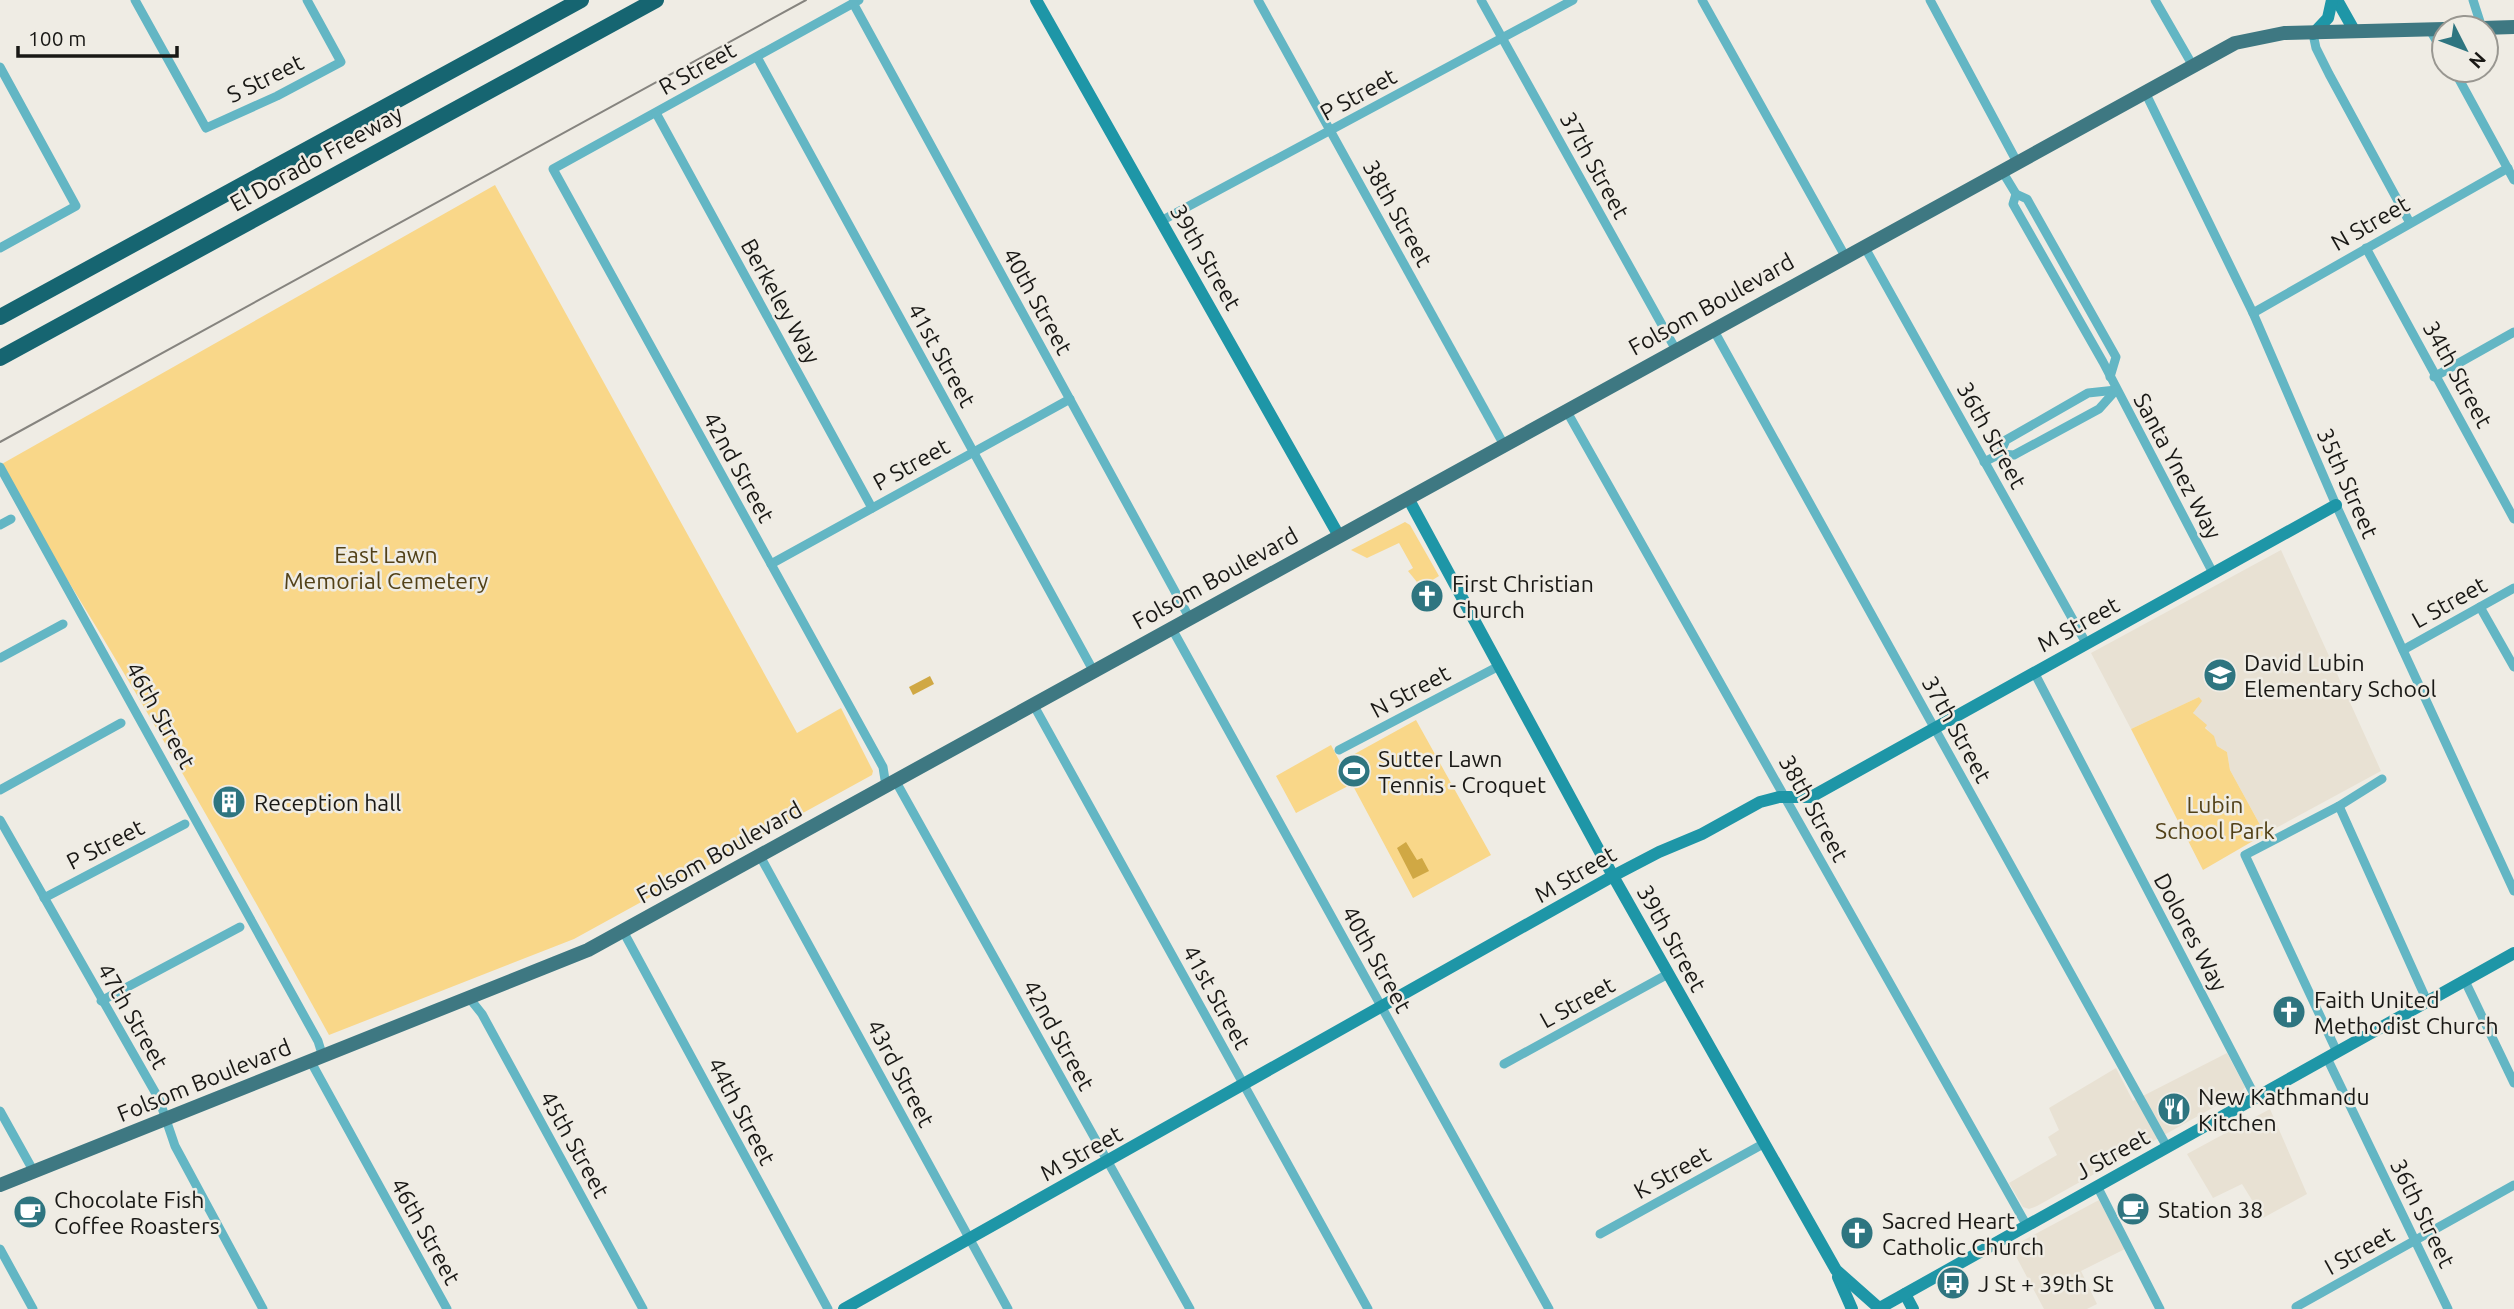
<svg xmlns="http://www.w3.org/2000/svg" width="2514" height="1309" font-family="Ubuntu,sans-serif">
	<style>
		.built { fill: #e8e1d3 }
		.green { fill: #f9d789 }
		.water { fill: #d0a844 }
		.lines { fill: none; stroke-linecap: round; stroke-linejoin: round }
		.street { stroke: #63b6c4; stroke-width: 9 }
		.secondary { stroke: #1e96a7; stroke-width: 12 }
		.primary { stroke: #3e7882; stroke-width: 14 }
		.highway { stroke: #166571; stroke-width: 16 }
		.tram { stroke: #86847f; stroke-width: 2 }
		.labels { text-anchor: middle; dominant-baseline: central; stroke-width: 5; stroke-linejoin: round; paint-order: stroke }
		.street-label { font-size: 23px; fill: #191815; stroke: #efece4 }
		.park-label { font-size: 23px; fill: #524118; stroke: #efece4 }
		.poi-label { font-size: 23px; fill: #191815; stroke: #efece4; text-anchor: start }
	</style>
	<rect width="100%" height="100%" fill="#efece4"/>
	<!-- built -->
	<g class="built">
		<polygon points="2281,550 2381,771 2265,834 2230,770 2227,752 2217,746 2213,736 2193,713 2201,701 2199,697 2131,729 2091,653"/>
		<polygon points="2227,1053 2245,1087 2241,1092 2037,1206 2029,1209 2023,1207 2009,1183 2057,1155 2048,1137 2059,1130 2049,1108 2116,1068 2133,1101"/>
		<polygon points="2270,1109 2307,1194 2263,1218 2242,1184 2213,1198 2187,1154"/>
		<polygon points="2099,1200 2125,1249 2081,1271 2097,1304 2087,1309 2044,1309 2011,1247"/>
	</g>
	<!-- green -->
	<g class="green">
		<path d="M 495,185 L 797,733 L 841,708 L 873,771 L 872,775 L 574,939 L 329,1035 C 224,844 118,655 0,473 L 0,465 Z"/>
		<polygon points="1405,522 1410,525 1439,576 1421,587 1408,571 1413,568 1399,543 1367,558 1351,550"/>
		<polygon points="2199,697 2202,701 2193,713 2207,725 2205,728 2214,736 2217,746 2227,752 2230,770 2265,834 2203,870 2131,729"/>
		<polygon points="1416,720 1491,855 1413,898 1352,784 1296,813 1276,776 1331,745 1340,762"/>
	</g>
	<!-- water -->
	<g class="water">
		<polygon points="930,676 934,684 913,695 909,687"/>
		<polygon points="1406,842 1417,860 1422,858 1429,871 1413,879 1397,848"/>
	</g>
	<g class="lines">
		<!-- street -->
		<g class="street">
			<polyline points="135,0 206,128 277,96 341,62 307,0"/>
			<polyline points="859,0 553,169 883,767 886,786"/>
			<polyline points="1258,0 1504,445"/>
			<polyline points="1481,0 1676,350"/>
			<polyline points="1702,0 1845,256"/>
			<polyline points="1930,0 2017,162"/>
			<polyline points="2155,0 2193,66"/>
			<polyline points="2473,0 2482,28"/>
			<polyline points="853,3 1189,617"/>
			<polyline points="2430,30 2444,54"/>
			<polyline points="2313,34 2316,48 2329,74 2410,223"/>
			<polyline points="757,57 1094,672"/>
			<polyline points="0,67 76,206 0,248"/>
			<polyline points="2454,70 2514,180"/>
			<polyline points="2145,92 2253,313 2336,505 2514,891"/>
			<polyline points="656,113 872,508"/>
			<polyline points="2002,171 2016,194 2027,199 2116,357 2110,377"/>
			<polyline points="2016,194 2013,204 2103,362 2213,573"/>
			<polyline points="1161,221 1573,0"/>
			<polyline points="1864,246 2086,643"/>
			<polyline points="2366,248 2514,519"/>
			<polyline points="2253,313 2508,168"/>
			<polyline points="1713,329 2167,1147"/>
			<polyline points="2434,377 2514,332"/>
			<polyline points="1566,410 2027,1226"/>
			<polyline points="2000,454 2006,440 2088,393 2116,390"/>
			<polyline points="1984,462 2000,454 2014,455 2099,409 2116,390"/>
			<polyline points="0,467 318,1041 323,1057"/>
			<polyline points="0,525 11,519"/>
			<polyline points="771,564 1070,399"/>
			<polyline points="2480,607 2514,667"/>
			<polyline points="1171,627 1549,1309"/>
			<polyline points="2403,650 2514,588"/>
			<polyline points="0,658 63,624"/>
			<polyline points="2034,672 2256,1098"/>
			<polyline points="1033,704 1368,1309"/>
			<polyline points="1339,750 1499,666"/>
			<polyline points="895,780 1190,1309"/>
			<polyline points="0,790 121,723"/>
			<polyline points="2339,806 2427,1001"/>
			<polyline points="0,820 159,1099 175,1146 263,1309"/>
			<polyline points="760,856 1008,1309"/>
			<polyline points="44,898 185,824"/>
			<polyline points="623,931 828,1309"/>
			<polyline points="2465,981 2514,1083"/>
			<polyline points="470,999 482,1014 643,1309"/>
			<polyline points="101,1001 240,927"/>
			<polyline points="2337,1052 2245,855 2339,806 2382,779"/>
			<polyline points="2327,1058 2448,1309"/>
			<polyline points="311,1062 447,1309"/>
			<polyline points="1504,1064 1668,974"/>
			<polyline points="0,1111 34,1172"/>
			<polyline points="2097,1186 2160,1309"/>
			<polyline points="1600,1234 1763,1144"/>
			<polyline points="0,1249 33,1309"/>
			<polyline points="2296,1307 2514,1185"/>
		</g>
		<!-- secondary -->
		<g class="secondary">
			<polyline points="1036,0 1339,536"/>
			<polyline points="2337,0 2355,32"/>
			<polyline points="2313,34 2328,18 2332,0"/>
			<polyline points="1408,498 1613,876 1836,1270 1880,1309"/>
			<polyline points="1838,1277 1852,1309"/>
			<polyline points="1905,1294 1913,1309"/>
			<polyline points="844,1309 1613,876 1659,852 1702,834 1760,802 1779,797 1811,797 2336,505"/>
			<polyline points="1878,1309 2514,953"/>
		</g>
		<!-- primary -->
		<g class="primary">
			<polyline points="2482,28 2514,27"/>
			<polyline points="0,1185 588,950 2235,43 2284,33 2444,29"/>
		</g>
		<!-- highway -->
		<g class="highway">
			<polyline points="0,317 581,0"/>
			<polyline points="0,358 656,0"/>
		</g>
		<!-- tram -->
		<polyline class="tram" points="0,442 806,0"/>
	</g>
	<!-- icons -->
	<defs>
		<symbol id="church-disc" viewBox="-11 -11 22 22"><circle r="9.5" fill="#2e7580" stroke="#efece4"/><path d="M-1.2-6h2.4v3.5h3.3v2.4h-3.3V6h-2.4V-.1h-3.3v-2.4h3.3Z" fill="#fff"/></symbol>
		<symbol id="school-disc" viewBox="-11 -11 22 22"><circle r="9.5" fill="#2e7580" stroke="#efece4"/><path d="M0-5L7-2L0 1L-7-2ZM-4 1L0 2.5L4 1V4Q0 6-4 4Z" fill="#fff"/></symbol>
		<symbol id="stadium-disc" viewBox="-11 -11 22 22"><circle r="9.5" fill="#2e7580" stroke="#efece4"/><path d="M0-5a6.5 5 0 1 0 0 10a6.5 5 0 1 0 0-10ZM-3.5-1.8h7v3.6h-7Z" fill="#fff"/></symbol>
		<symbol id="building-disc" viewBox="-11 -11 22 22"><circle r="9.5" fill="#2e7580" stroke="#efece4"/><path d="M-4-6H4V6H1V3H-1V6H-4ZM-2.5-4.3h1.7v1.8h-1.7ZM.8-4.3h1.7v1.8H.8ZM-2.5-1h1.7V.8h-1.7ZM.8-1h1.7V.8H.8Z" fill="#fff"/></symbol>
		<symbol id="restaurant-disc" viewBox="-11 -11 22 22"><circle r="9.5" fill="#2e7580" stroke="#efece4"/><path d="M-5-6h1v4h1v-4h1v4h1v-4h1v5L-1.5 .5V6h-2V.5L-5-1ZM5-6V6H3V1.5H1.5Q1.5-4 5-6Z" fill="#fff"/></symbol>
		<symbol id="cafe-disc" viewBox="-11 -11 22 22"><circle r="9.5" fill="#2e7580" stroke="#efece4"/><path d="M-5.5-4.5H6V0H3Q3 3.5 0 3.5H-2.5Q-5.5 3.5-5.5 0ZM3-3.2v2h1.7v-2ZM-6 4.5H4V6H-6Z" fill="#fff"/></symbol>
		<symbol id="bus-disc" viewBox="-11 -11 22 22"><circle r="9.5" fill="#2e7580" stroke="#efece4"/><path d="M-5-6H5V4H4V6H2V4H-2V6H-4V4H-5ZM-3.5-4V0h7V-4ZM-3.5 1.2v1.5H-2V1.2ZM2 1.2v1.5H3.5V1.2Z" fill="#fff"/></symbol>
	</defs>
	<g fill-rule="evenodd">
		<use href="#church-disc" x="1408" y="577" width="38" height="38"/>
		<use href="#school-disc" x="2201" y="656" width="38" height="38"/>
		<use href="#stadium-disc" x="1335" y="752" width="38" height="38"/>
		<use href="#building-disc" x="210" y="783" width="38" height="38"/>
		<use href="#church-disc" x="2270" y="993" width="38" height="38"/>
		<use href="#restaurant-disc" x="2155" y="1090" width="38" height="38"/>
		<use href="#cafe-disc" x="2114" y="1190" width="38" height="38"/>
		<use href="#cafe-disc" x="11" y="1193" width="38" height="38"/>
		<use href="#church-disc" x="1838" y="1214" width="38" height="38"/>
		<use href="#bus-disc" x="1934" y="1264" width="38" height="38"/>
	</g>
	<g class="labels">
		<!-- street labels -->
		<g class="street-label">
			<text transform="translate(697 68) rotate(-29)">R Street</text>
			<text transform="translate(265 78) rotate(-26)">S Street</text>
			<text transform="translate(1358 94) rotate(-29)">P Street</text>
			<text transform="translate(316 158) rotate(-29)">El Dorado Freeway</text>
			<text transform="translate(1595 165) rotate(61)">37th Street</text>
			<text transform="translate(1398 213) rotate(61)">38th Street</text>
			<text transform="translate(2370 223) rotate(-30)">N Street</text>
			<text transform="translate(1206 257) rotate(60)">39th Street</text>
			<text transform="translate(781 301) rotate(61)">Berkeley Way</text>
			<text transform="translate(1038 301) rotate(61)">40th Street</text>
			<text transform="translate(1711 304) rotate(-29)">Folsom Boulevard</text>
			<text transform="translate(942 355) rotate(61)">41st Street</text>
			<text transform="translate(2458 374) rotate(61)">34th Street</text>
			<text transform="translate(1992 435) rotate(61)">36th Street</text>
			<text transform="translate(911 464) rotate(-29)">P Street</text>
			<text transform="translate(2178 466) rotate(62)">Santa Ynez Way</text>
			<text transform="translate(739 467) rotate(61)">42nd Street</text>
			<text transform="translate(2348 483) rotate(66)">35th Street</text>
			<text transform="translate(1215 578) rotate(-29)">Folsom Boulevard</text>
			<text transform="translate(2449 602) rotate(-29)">L Street</text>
			<text transform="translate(2078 624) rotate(-29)">M Street</text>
			<text transform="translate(1410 691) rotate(-28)">N Street</text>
			<text transform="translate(161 715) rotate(61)">46th Street</text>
			<text transform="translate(1957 729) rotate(61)">37th Street</text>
			<text transform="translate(1814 808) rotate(61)">38th Street</text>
			<text transform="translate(105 844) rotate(-27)">P Street</text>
			<text transform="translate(719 852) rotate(-29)">Folsom Boulevard</text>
			<text transform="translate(1575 874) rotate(-30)">M Street</text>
			<text transform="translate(2191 932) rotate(62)">Dolores Way</text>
			<text transform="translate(1672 938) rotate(61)">39th Street</text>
			<text transform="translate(1377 959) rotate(61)">40th Street</text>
			<text transform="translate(1217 997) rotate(61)">41st Street</text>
			<text transform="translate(1577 1002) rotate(-29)">L Street</text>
			<text transform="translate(133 1016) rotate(60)">47th Street</text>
			<text transform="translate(1059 1035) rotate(61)">42nd Street</text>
			<text transform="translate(901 1073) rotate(62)">43rd Street</text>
			<text transform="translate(204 1080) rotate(-22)">Folsom Boulevard</text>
			<text transform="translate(742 1111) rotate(62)">44th Street</text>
			<text transform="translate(575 1144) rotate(61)">45th Street</text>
			<text transform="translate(1081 1153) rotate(-29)">M Street</text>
			<text transform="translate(2112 1154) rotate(-29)">J Street</text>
			<text transform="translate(1672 1172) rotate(-29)">K Street</text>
			<text transform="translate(2423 1213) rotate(64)">36th Street</text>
			<text transform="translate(426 1231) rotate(61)">46th Street</text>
			<text transform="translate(2359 1250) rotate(-29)">I Street</text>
		</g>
		<!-- park labels -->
		<g class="park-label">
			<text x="386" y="554">East Lawn<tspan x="386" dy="26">Memorial Cemetery</tspan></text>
			<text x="2215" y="804">Lubin<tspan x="2215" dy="26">School Park</tspan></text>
		</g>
		<!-- poi labels -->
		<g class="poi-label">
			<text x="1452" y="583">First Christian<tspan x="1452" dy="26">Church</tspan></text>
			<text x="2244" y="662">David Lubin<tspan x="2244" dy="26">Elementary School</tspan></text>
			<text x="1378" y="758">Sutter Lawn<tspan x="1378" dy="26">Tennis - Croquet</tspan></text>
			<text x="254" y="802">Reception hall</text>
			<text x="2314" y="999">Faith United<tspan x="2314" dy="26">Methodist Church</tspan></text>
			<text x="2198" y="1096">New Kathmandu<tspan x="2198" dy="26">Kitchen</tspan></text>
			<text x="54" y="1199">Chocolate Fish<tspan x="54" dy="26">Coffee Roasters</tspan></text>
			<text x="2158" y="1209">Station 38</text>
			<text x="1882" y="1220">Sacred Heart<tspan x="1882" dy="26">Catholic Church</tspan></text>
			<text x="1978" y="1283">J St + 39th St</text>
		</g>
	</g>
	<!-- north arrow -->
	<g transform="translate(2465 49) rotate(132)"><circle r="33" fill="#efece4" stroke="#999791" stroke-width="2"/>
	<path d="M0-5L12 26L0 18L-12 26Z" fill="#2e7580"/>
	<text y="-10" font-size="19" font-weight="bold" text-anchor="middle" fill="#191815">N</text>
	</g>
	<!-- scale -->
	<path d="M18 46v10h159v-10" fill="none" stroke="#191815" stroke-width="3.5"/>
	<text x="28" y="46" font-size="21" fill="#191815" stroke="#efece4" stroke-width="5" paint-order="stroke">100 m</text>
</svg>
